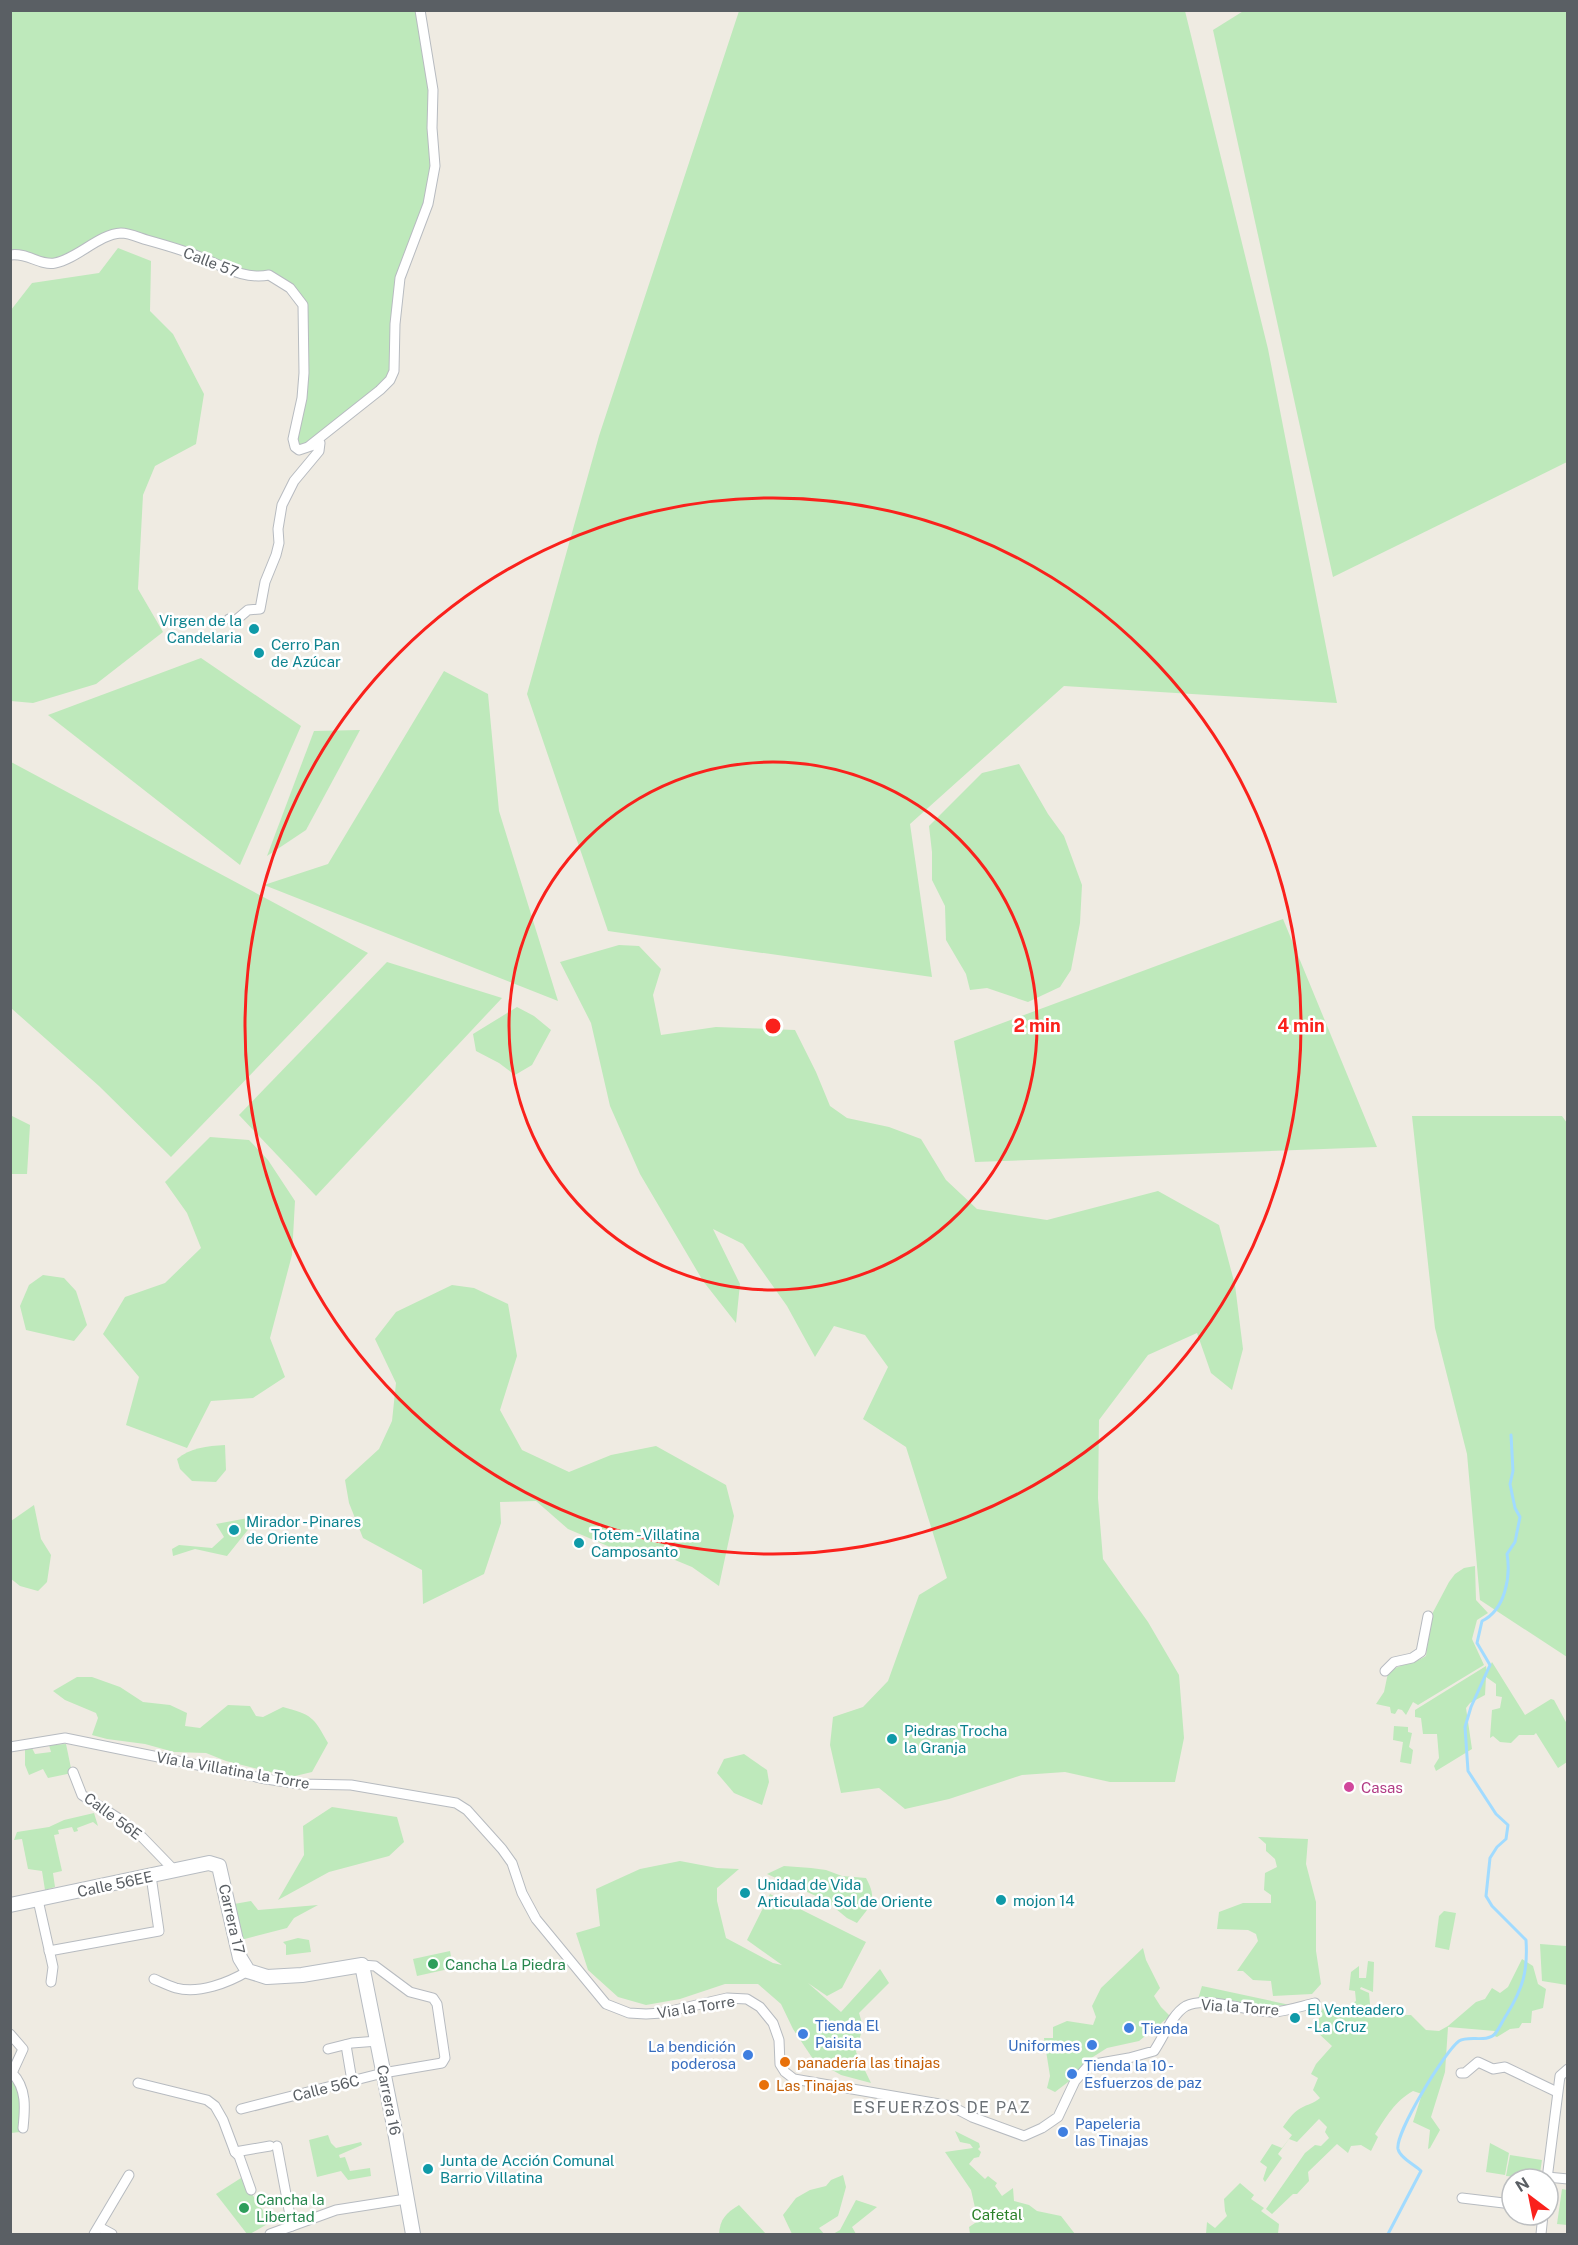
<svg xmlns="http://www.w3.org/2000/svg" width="1578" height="2245" font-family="'Public Sans',sans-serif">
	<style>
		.green { fill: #bee9bb }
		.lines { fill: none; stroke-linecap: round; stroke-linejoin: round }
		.stream { stroke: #a1dbff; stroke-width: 3 }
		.street-casing { stroke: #b7bbc0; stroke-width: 11 }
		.secondary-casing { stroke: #b7bcc2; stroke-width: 16 }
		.street { stroke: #fff; stroke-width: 9 }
		.secondary { stroke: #fff; stroke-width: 14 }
		.ring { fill: none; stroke: #fa211c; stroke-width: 3 }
		.culture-dot { fill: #0f9aa8; stroke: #fff; stroke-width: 2 }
		.hotel-dot { fill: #d1479c; stroke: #fff; stroke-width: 2 }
		.leisure-dot { fill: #2e9e5b; stroke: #fff; stroke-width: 2 }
		.shop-dot { fill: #3f7fe0; stroke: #fff; stroke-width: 2 }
		.food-dot { fill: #e8710a; stroke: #fff; stroke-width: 2 }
		.labels { text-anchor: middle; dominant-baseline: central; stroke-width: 5; stroke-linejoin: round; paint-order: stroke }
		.street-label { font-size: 15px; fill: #5a5f64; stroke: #fff }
		.culture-label { font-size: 15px; fill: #0d838f; stroke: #fff; text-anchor: start }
		.hotel-label { font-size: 15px; fill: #b23c85; stroke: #fff; text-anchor: start }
		.leisure-label { font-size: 15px; fill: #27864d; stroke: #fff; text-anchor: start }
		.shop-label { font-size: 15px; fill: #366cbe; stroke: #fff; text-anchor: start }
		.food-label { font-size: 15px; fill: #c56008; stroke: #fff; text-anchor: start }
		.park-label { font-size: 15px; fill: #2c822b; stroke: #fff }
		.neighbourhood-label { font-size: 16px; letter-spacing: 1.5px; fill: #6b7176; stroke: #fff }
		.centre { fill: #fa211c; stroke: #fff; stroke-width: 3 }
		.ring-label { font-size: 18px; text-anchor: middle; font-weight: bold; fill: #fa211c; stroke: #fff; stroke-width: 5; stroke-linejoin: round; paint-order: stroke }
	</style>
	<rect width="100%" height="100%" fill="#efebe2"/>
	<!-- green -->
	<g class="green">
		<polygon points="1245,10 1567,11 1567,462 1333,577 1213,30"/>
		<polygon points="11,11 420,11 433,90 435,166 428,204 400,278 390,380 308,447 295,447 303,305 269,275 256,278 121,233 55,263 11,255"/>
		<polygon points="739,11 1185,11 1268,349 1337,703 1064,686 910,824 932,977 608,931 527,694 599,436"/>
		<polygon points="118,248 151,261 150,311 173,334 204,394 196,444 155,466 143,495 138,589 163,632 96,684 33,703 11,701 11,310 32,283 99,273"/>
		<polygon points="201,658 301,726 240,865 48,715"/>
		<polygon points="444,671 488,694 499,811 558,1001 264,885 328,864"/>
		<polygon points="360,730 306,830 267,856 314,731"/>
		<polygon points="11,762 368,953 171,1157 99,1086 11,1008"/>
		<polygon points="1019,764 1048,814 1064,836 1082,885 1080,923 1071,970 1060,987 1028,1002 987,988 970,990 966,974 946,940 945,906 932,880 932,852 929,826 982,773"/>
		<polygon points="1283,919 1377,1147 975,1162 954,1041"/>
		<polygon points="619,945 639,946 661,969 653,995 661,1035 716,1027 795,1030 816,1072 830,1106 847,1118 889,1127 921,1139 946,1180 977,1209 1047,1220 1158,1191 1219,1225 1235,1285 1243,1349 1232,1390 1211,1373 1197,1333 1148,1355 1099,1420 1098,1498 1103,1559 1148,1622 1179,1675 1184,1738 1175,1782 1110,1782 1065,1772 1022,1775 949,1799 905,1809 879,1788 841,1793 830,1745 833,1717 863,1707 888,1681 919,1595 947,1578 906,1447 863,1419 888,1367 865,1335 834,1326 815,1357 787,1306 743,1244 713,1229 740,1284 736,1323 703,1281 640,1174 610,1106 591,1023 560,962"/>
		<polygon points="387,962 502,998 316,1196 239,1115"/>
		<polygon points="517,1007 534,1016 551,1030 532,1065 515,1075 499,1063 476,1051 473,1034"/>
		<polygon points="10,1115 30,1125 27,1174 11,1174"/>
		<polygon points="1412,1116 1562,1116 1567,1123 1567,1657 1480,1600 1467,1454 1435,1328"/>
		<polygon points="210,1137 249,1140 268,1160 295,1201 292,1255 270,1338 285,1377 253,1398 211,1401 187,1448 126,1425 139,1377 103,1334 125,1297 165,1283 201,1248 187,1213 165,1182"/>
		<polygon points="43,1275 64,1278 76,1291 87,1325 74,1341 26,1330 20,1306 29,1285"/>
		<polygon points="452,1285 474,1288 508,1304 517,1356 500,1410 522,1450 569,1472 611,1455 656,1446 726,1485 734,1516 719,1586 692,1567 646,1548 610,1547 568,1529 536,1501 500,1502 501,1523 484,1574 423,1604 422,1570 363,1538 349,1503 345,1480 379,1449 392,1421 396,1383 375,1339 396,1312"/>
		<path d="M 225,1445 L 226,1470 L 216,1482 L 192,1481 L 180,1469 L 177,1459 C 190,1448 207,1446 225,1445 Z"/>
		<polygon points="34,1505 41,1539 51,1555 47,1582 38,1591 20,1586 10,1578 11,1521"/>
		<polygon points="259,1516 227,1556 195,1549 173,1556 172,1549 179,1545 212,1548 224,1537 216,1524"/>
		<path d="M 1475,1566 L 1476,1600 L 1488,1613 L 1477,1620 L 1472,1639 L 1484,1665 L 1418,1705 L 1413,1702 L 1406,1715 L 1402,1710 L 1398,1709 L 1395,1714 L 1391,1713 L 1390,1707 L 1376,1704 L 1384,1692 L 1388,1673 C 1400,1663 1414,1664 1426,1656 L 1431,1616 L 1449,1582 L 1455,1574 L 1464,1568 Z"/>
		<polygon points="1492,1662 1525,1715 1551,1699 1554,1700 1567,1724 1567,1762 1558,1768 1536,1733 1534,1735 1519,1735 1511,1743 1500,1742 1493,1736 1490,1738 1492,1710 1500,1708 1502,1697 1496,1696 1496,1684 1486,1677 1485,1695 1470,1703 1466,1708 1472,1749 1436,1771 1434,1766 1439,1758 1437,1734 1423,1734 1421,1718 1415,1717 1415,1710 1486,1666 1487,1672"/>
		<path d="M 77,1677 L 92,1677 L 120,1687 L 143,1702 L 170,1705 L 187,1713 L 185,1726 L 200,1728 L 228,1705 L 250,1706 L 256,1716 L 263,1717 L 283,1707 C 312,1715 313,1716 328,1743 L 312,1772 L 291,1777 L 226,1761 L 206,1753 L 174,1752 L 145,1744 L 107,1739 L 92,1735 L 98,1718 L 96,1713 L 65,1700 L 53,1691 Z"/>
		<polygon points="1394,1726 1408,1727 1408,1732 1412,1733 1409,1747 1413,1750 1411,1764 1400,1762 1403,1742 1393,1740"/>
		<polygon points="66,1744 72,1773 48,1778 43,1769 29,1775 25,1765 25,1750 32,1748 35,1754 51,1752 49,1745"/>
		<polygon points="744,1754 767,1770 769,1782 762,1805 734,1793 717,1773 724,1759"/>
		<polygon points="332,1807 397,1817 404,1842 389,1856 329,1872 278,1900 304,1855 303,1826"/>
		<polygon points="94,1813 98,1826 93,1822 77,1828 78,1831 74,1832 72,1827 58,1830 59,1834 54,1835 62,1871 53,1873 55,1887 45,1890 42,1871 28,1869 22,1839 14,1840 17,1832 49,1827 64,1820"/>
		<polygon points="1258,1837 1308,1839 1306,1864 1316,1902 1316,1951 1321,1984 1312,1994 1273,1996 1271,1981 1253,1980 1243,1971 1237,1971 1258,1941 1256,1934 1248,1930 1217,1929 1219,1912 1243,1903 1271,1903 1271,1895 1264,1890 1265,1873 1277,1867 1275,1859 1266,1851 1266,1844"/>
		<polygon points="680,1861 717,1868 739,1869 717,1888 717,1901 726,1938 773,1963 782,1965 747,1940 770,1894 866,1942 842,1988 827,1996 808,1983 841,2012 880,1969 889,1983 859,2013 863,2026 856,2052 871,2083 841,2075 813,2059 793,2029 781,2004 758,1984 725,1984 680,1999 646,2005 618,1997 588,1970 576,1933 600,1926 596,1889 640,1869"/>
		<path d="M 784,1866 L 811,1868 L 826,1870 L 842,1876 L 866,1878 C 878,1900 871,1905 857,1923 L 847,1918 L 825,1900 L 767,1874 Z"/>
		<polygon points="251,1901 258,1910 318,1905 294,1918 287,1928 241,1940 234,1904"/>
		<polygon points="1444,1911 1456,1913 1449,1950 1435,1947 1439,1916"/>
		<polygon points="298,1938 309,1940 311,1952 286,1955 286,1945 283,1942"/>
		<polygon points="1540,1944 1566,1946 1567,1985 1542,1981"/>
		<polygon points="1143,1948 1146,1960 1160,1988 1154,1996 1161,2007 1170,2016 1139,2041 1107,2048 1085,2062 1072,2079 1055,2092 1047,2088 1050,2076 1044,2038 1053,2038 1053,2027 1067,2021 1093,2025 1096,2017 1092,2006 1101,1988"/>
		<polygon points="450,1951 453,1968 417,1976 413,1959"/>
		<path d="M 1522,1959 L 1533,1966 L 1538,1984 L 1546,1989 L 1543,2008 L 1532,2011 L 1531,2023 L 1522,2023 L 1519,2028 L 1510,2029 L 1497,2037 L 1492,2035 L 1495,2031 L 1448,2027 L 1445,2072 L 1431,2117 L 1440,2130 L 1430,2148 L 1428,2149 L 1430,2130 L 1413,2122 L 1422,2094 L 1413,2091 C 1394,2102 1387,2116 1375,2134 L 1378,2137 L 1371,2151 L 1361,2145 L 1351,2146 L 1348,2153 L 1337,2144 L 1308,2172 L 1309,2181 L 1297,2194 L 1293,2194 L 1272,2214 L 1266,2209 L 1305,2153 L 1315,2145 L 1321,2146 L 1329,2138 L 1325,2132 L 1327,2127 L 1319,2119 L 1297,2142 L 1289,2139 L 1278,2154 L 1282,2158 L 1265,2182 L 1263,2179 L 1267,2167 L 1260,2162 L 1272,2144 L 1282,2148 L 1292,2135 L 1283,2127 C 1288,2120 1293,2112 1301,2108 C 1308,2104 1313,2104 1320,2098 L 1313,2090 L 1318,2078 L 1311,2074 L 1316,2064 L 1332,2046 L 1316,2031 L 1320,2014 L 1325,2004 C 1337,2011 1346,2009 1356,2001 L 1355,1991 L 1349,1990 L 1351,1972 L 1359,1966 L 1359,1978 L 1366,1978 L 1368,1961 L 1374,1962 L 1373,1992 L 1361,1987 L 1360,1989 L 1369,1993 L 1371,2015 L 1411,2015 L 1426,2030 L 1439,2031 L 1448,2026 L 1476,2002 L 1485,1999 L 1492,1988 L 1500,1993 L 1508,1987 Z"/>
		<polygon points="1202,1986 1290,2005 1252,2007 1198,1999"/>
		<path d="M 10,2074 C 24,2087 23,2115 20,2132 L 11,2133 Z"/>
		<polygon points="955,2131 979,2143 980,2147 978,2149 981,2152 979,2157 974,2158 969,2164 985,2179 988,2176 997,2183 995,2186 1002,2196 1013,2188 1014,2201 1029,2205 1037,2211 1061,2216 1075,2234 970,2234 969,2227 978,2221 971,2190 945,2152 973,2148 970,2144 960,2142"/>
		<polygon points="328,2135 331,2143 336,2148 361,2142 362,2145 339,2155 340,2158 345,2157 350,2171 370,2168 371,2176 348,2180 341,2171 317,2177 309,2140"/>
		<polygon points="1490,2143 1509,2153 1505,2175 1486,2172"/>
		<polygon points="1510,2155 1542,2160 1539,2179 1506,2176"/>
		<polygon points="843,2175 846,2187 838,2216 819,2228 824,2234 792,2234 783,2215 796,2198 810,2190 826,2186 831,2180"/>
		<polygon points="241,2178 271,2222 250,2234 247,2234 216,2194"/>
		<polygon points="1240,2183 1254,2195 1251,2199 1264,2208 1261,2211 1279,2224 1278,2234 1206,2234 1207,2222 1215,2228 1227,2216 1225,2211 1224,2199"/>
		<polygon points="1562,2189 1567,2190 1567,2225 1557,2224"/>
		<polygon points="856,2200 877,2207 852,2227 856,2234 833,2234 840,2230"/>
		<path d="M 739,2205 L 766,2234 L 719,2234 C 720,2219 726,2213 739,2205 Z"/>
	</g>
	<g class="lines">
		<!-- stream -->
		<path class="stream" d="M 1388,2234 L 1421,2171 C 1415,2165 1400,2158 1398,2149 C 1395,2133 1445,2051 1459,2041 C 1469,2035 1486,2043 1495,2034 C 1499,2029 1503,2020 1507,2014 C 1523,1988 1528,1971 1526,1940 L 1492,1906 L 1486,1896 L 1490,1858 L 1497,1847 L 1506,1839 L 1508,1825 L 1496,1814 L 1468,1771 L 1465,1727 L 1471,1707 L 1490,1665 L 1477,1643 L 1482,1621 C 1505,1610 1511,1577 1507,1554 L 1515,1542 L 1520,1517 L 1515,1508 L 1510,1484 L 1513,1471 L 1511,1435"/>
		<defs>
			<g id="street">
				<path d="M 10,255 C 27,252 40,266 55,263 C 77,259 99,234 121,233 C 129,233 140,238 147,240 C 165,245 183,250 200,257 C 223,266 244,280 269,275 L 290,288 L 303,305 L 304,373 L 302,398 L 293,439 L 295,447 L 299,450 L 308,447 L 380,390 L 390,380 L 394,371 L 395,324 L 400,278 L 428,204 L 435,166 L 432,128 L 433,90 L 420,10"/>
				<polyline points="229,619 236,620 248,610 260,609 265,582 276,555 279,543 278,529 282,505 294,481 319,451 320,443 311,446"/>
				<polyline points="1385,1671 1394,1662 1412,1658 1421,1652 1428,1616"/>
				<path d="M 10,1747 L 65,1738 L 266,1779 L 300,1784 L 351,1785 L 456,1803 L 467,1810 L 502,1849 L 512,1863 L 522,1893 L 536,1919 L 606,2004 L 629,2013 L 646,2014 L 662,2013 L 727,1998 L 747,1999 L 760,2007 L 773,2023 L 779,2040 L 780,2064 L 785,2072 L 794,2079 L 951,2106 L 972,2117 L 1024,2136 L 1042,2128 L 1058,2117 L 1075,2081 L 1089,2065 L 1129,2058 L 1154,2051 C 1163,2038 1172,2014 1186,2006 C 1208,1995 1249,2013 1274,2012 C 1287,2011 1302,2006 1315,2003"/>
				<polyline points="73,1772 82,1795 121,1820 142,1837 174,1870"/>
				<polyline points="38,1900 53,1967 51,1982"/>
				<polyline points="49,1951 159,1931 151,1876"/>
				<path d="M 154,1979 C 161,1982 169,1986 176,1988 C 199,1994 228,1983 248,1971"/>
				<path d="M 10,2034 L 23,2049 L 12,2073 C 27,2088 25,2109 23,2128"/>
				<polyline points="346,2045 352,2081"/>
				<polyline points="328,2049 352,2043 378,2041"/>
				<polyline points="1461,2073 1465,2073 1478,2062 1493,2069 1505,2067 1557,2092"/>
				<polyline points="138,2083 207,2100 215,2106 223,2120 235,2152 239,2156 251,2190"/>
				<polyline points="241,2109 383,2073 442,2063 445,2058 437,2004 433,1998 410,1992 375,1966 362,1965"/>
				<polyline points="277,2146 292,2226"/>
				<polyline points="235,2152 270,2146"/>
				<polyline points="1547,2177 1568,2179"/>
				<polyline points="1547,2179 1560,2076 1568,2069"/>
				<polyline points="1462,2198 1512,2204"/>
				<polyline points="99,2227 112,2234"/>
				<polyline points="94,2234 129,2175"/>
				<polyline points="270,2234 336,2210 406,2199"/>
				<polyline points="1541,2234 1543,2215"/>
			</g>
			<polyline id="secondary" points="10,1905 209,1863 219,1866 240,1958 248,1971 267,1977 302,1975 362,1965 394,2126 413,2234"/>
		</defs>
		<!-- street casing -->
		<use href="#street" class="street-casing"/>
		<!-- secondary casing -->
		<use href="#secondary" class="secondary-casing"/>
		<!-- street -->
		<use href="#street" class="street"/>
		<!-- secondary -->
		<use href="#secondary" class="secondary"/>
	</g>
	<!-- distance rings -->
	<g class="ring">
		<circle cx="773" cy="1026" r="264"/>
		<circle cx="773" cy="1026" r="528"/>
	</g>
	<!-- markers -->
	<g class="culture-dot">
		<circle cx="254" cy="629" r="6"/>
		<circle cx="259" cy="653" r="6"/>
		<circle cx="234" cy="1530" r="6"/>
		<circle cx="579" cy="1543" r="6"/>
		<circle cx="892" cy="1739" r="6"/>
		<circle cx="745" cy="1893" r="6"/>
		<circle cx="1001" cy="1900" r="6"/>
		<circle cx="1295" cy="2018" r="6"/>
		<circle cx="428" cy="2169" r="6"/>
	</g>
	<circle class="hotel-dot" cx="1349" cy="1787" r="6"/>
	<g class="leisure-dot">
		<circle cx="433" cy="1964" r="6"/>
		<circle cx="244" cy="2208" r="6"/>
	</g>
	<g class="shop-dot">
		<circle cx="1129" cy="2028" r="6"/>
		<circle cx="803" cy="2034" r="6"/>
		<circle cx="1092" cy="2045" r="6"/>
		<circle cx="748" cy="2055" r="6"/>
		<circle cx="1072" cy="2074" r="6"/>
		<circle cx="1063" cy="2132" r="6"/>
	</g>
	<g class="food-dot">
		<circle cx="785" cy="2062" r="6"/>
		<circle cx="764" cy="2085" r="6"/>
	</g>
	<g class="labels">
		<!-- street labels -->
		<g class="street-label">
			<text transform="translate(211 262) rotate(21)">Calle 57</text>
			<text transform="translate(233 1770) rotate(10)">Vía la Villatina la Torre</text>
			<text transform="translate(113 1816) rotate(37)">Calle 56E</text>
			<text transform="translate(115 1884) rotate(-12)">Calle 56EE</text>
			<text transform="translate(232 1919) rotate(77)">Carrera 17</text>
			<text transform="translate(696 2007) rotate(-9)">Via la Torre</text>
			<text transform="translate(1240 2007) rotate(4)">Via la Torre</text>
			<text transform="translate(326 2088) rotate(-14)">Calle 56C</text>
			<text transform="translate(389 2100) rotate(79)">Carrera 16</text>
		</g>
		<!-- culture labels -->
		<g class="culture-label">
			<text x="242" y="620" text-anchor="end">Virgen de la<tspan x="242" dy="17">Candelaria</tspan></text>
			<text x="271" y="644">Cerro Pan<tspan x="271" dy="17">de Azúcar</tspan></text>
			<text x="246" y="1521">Mirador - Pinares<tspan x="246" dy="17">de Oriente</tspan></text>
			<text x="591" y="1534">Totem - Villatina<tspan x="591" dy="17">Camposanto</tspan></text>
			<text x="904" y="1730">Piedras Trocha<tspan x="904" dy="17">la Granja</tspan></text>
			<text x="757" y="1884">Unidad de Vida<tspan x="757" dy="17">Articulada Sol de Oriente</tspan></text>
			<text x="1013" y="1900">mojon 14</text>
			<text x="1307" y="2009">El Venteadero<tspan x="1307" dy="17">- La Cruz</tspan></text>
			<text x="440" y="2160">Junta de Acción Comunal<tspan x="440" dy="17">Barrio Villatina</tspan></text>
		</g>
		<!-- hotel labels -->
		<g class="hotel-label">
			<text x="1361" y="1787">Casas</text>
		</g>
		<!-- leisure labels -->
		<g class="leisure-label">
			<text x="445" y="1964">Cancha La Piedra</text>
			<text x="256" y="2199">Cancha la<tspan x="256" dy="17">Libertad</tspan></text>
		</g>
		<!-- shop labels -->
		<g class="shop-label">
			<text x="815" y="2025">Tienda El<tspan x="815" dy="17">Paisita</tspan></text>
			<text x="1141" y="2028">Tienda</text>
			<text x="1080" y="2045" text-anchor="end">Uniformes</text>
			<text x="736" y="2046" text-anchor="end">La bendición<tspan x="736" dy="17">poderosa</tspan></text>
			<text x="1084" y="2065">Tienda la 10 -<tspan x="1084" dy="17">Esfuerzos de paz</tspan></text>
			<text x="1075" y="2123">Papeleria<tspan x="1075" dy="17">las Tinajas</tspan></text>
		</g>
		<!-- food labels -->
		<g class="food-label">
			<text x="797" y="2062">panadería las tinajas</text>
			<text x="776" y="2085">Las Tinajas</text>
		</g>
		<!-- park labels -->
		<g class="park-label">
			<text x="997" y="2214">Cafetal</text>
		</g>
		<!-- neighbourhood labels -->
		<g class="neighbourhood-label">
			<text x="942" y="2107">ESFUERZOS DE PAZ</text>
		</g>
	</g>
	<circle cx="773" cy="1026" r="9" class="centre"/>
	<g class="ring-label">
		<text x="1037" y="1032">2 min</text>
		<text x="1301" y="1032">4 min</text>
	</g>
	<!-- border -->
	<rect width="1578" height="2245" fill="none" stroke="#5a5f64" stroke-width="24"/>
	<!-- north arrow -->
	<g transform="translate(1530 2197) rotate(328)"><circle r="28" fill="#ffffff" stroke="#bdbfc1" stroke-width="1.5"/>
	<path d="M0-4.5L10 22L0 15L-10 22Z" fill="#fa211c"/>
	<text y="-9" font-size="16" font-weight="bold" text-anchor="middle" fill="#5a5f64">N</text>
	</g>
</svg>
